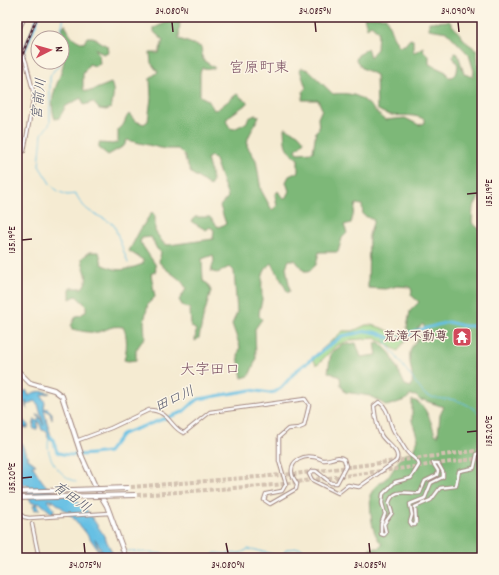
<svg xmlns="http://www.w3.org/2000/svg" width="499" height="575" font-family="Dekko,'Klee One',sans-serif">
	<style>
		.green { fill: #9cd88c; stroke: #737c5c }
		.forest { fill: #7db878; stroke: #646c52 }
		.water { fill: #66c0e4; stroke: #587088 }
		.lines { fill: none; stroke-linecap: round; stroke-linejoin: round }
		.stream { stroke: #66c0e4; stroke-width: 1 }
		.river { stroke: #66c0e4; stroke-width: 3 }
		.motorway-tunnel { stroke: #d3c2b1; stroke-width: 4; stroke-dasharray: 4 2; stroke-linecap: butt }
		.tertiary-casing { stroke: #a0857e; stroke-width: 4.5 }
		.secondary-casing { stroke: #a0857e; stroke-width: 4.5 }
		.trunk-casing { stroke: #a0857e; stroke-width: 6 }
		.tertiary { stroke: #fff; stroke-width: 2.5 }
		.secondary { stroke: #fff; stroke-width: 2.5 }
		.trunk { stroke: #fff; stroke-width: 4 }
		.rail-casing { stroke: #4a1f2b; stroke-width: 2.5 }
		.rail { stroke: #fcf5e5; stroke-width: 1; stroke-dasharray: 3; stroke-linecap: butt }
		.motorway-bridge-casing { stroke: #a0857e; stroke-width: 6; stroke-linecap: butt }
		.motorway-bridge { stroke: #fff; stroke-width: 4 }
		.ticks { fill: none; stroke: #4a1f2b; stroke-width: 1.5 }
		.labels { text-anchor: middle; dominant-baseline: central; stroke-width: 3; stroke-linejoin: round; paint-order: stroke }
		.poi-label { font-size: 13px; fill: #4a1f2b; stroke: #fcf5e5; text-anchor: end }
		.water-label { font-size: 14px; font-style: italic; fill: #54576c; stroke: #fcf5e5 }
		.quarter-label { font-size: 15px; fill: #7d5366; stroke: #fcf5e5 }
		.neatline { fill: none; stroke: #4a1f2b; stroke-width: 1.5 }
		.ticks-label { font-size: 10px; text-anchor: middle; fill: #4a1f2b }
	</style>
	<rect width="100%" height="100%" fill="#fcf5e5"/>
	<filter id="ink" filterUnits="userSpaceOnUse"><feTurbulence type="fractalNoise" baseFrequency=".025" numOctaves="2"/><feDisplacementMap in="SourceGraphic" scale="8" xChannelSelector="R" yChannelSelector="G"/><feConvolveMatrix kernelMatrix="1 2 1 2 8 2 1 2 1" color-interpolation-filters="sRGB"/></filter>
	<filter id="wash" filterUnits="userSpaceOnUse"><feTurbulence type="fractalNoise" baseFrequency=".012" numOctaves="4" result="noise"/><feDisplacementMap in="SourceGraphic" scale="16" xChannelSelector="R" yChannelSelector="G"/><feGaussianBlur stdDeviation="0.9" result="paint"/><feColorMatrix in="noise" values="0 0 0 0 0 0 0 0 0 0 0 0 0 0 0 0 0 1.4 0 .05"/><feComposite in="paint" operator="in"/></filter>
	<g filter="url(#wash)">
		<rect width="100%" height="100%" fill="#f5ebd2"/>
		<!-- green -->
		<path class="green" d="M 366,325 C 382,324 395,338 408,335 L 409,339 L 403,343 L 398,351 L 375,338 L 351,340 L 336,346 L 317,365 L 312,358 L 343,331 L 353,331 Z"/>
		<!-- forest -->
		<g class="forest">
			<path d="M 364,17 L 386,17 L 393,36 L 399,46 L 405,45 L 410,39 L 413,40 L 413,51 L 415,52 L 423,47 L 424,52 L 429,56 L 429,64 L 446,72 L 448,77 L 452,77 L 457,72 L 458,65 L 453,57 L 454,53 L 458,54 L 464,74 L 473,77 L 474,71 L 469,55 L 447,32 L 429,29 L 429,22 L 449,21 L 467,43 L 477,50 L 478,64 L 482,65 L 482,192 L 473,208 L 472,223 L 482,231 L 482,558 L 363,558 L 362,554 L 372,548 L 379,548 L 382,544 C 370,532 371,512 370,495 L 375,487 L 389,476 L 402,456 L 413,451 L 418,439 L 412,421 L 412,400 C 426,402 431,423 435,434 L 438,436 L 440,415 L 444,407 L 423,400 L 421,401 L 416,396 L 411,395 L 405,400 L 387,406 L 370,396 L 345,392 L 341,385 L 340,377 L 328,372 L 331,353 L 342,345 L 356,343 L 361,357 L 377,355 L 375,343 L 379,342 L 390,353 L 405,385 L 411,387 C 416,374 406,362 411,349 C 413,343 422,336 426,331 L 423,324 L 411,334 L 407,328 L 410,311 L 419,302 L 411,295 L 412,291 L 410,287 L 397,286 L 386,289 L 368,288 L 369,235 L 374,220 L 363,215 L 362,205 L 356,204 L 351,223 L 344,225 L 347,233 L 342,238 L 338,252 L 319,252 L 316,265 L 309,271 L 304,271 L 295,260 L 289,260 L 286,267 L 290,291 L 288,293 L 272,263 C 259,272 262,286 262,300 C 261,306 259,310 259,316 L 262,319 L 255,329 L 256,360 L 249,376 L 242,378 L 238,356 L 240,347 L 232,324 L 237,313 L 234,271 L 230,267 C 222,269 220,276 211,271 L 214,261 L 213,255 L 202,259 L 203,281 L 208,284 L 211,291 L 203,318 L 199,338 L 195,341 L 196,330 L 191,326 L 190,309 L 182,305 L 179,300 L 186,289 C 183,278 166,272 159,262 L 161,252 L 157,249 L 151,237 L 142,238 L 140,242 L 155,264 L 156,271 L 151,274 L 155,297 L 148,304 L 144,322 L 145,337 L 136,350 L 136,360 L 128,361 L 124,360 C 127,351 128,335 123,327 C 110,325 108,330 98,332 C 89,333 81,331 72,329 L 71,326 L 76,316 L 81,315 L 86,311 L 86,305 L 76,296 L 70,299 L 70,288 L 82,288 C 92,277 82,269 82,258 L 90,252 L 99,252 L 102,264 C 119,273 126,270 143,264 L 143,260 L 129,251 L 140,230 L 152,212 L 155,216 L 155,231 L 164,244 L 169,245 L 213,239 L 214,230 L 210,227 L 206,230 L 192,222 L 195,217 L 210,217 L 218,227 L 226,224 L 220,206 L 228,197 L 215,160 L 211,156 L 207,159 L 213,181 L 210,186 L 191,173 L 186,162 L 185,156 L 178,149 L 165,149 L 127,140 L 124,146 L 108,155 L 99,148 L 99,143 L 113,144 L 118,142 L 118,129 C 125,127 124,119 129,114 L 135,121 L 144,124 L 148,121 L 151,98 L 150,78 L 158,72 L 151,63 L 150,53 L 159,53 L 163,40 L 154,32 L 154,28 L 177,18 L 180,19 L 179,39 L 201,47 L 203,60 L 215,68 L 213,69 L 202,68 L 200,73 L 200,96 L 208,100 L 214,110 L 218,109 L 237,94 L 248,103 L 228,117 L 226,121 L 230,128 L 234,129 L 246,123 L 249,118 L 255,115 L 259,116 L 248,138 L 247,146 L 256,160 L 261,190 L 272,210 L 277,206 L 275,195 L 278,191 L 281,196 L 285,199 L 289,191 L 286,182 L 289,176 L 298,172 L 298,159 C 284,149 285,145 284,128 L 286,128 L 298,134 L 304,141 L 296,150 L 298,153 L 313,152 L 316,131 L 319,129 L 318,118 L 322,109 L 318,100 L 302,100 L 303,92 L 306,88 L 300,70 L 302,68 L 308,70 L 333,94 C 364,91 366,104 385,120 L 405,118 L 419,125 L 425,123 L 424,119 C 406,111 394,121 377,109 L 376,75 L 362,68 L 356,60 L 358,55 L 362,53 L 367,48 L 370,57 L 377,49 L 378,31 L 371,25 L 367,28 Z"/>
			<path d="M 65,24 C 69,34 73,40 84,43 L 87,37 L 93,37 L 107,46 L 108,52 L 103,54 L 95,48 L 99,55 L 100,64 L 95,66 L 89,64 L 83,74 L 83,88 L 85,91 L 91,91 L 111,83 C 115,91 113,99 111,108 L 106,110 L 99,109 L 93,102 L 84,105 L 81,98 L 66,106 L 59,118 L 55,119 C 46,95 62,81 64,59 C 64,49 63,38 62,28 Z"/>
		</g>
		<!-- water -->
		<g class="water">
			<path d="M 17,385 L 24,392 L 26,390 L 29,396 C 35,390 42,391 50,393 L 41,395 L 45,402 L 44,408 L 48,409 L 52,413 L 52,420 L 50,413 L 44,409 C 44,414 51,435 52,439 L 48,438 L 47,431 L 42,430 L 39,422 L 38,422 L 37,429 L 35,430 L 33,427 L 35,419 L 37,421 L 39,419 L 37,414 L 39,415 L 44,426 L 38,404 L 34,401 L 26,405 L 28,410 L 25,406 L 27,401 L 18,408 L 18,415 L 28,425 L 28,428 L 21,427 L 17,422 Z"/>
			<path d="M 17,433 L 25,452 L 29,457 L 26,457 L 36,465 L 32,465 C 39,476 44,487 57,494 C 61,496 66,495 70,496 C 76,498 78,505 84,506 L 103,534 L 115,558 L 107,558 L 95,539 L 98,548 L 102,551 L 101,555 C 87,532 72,514 52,500 L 52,503 L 51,500 L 47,500 L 54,509 L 53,514 L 40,503 L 37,504 L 40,509 L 35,510 L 33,506 L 37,503 L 32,503 L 26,493 L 29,487 L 25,484 L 23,487 L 22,484 L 17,482 Z"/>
		</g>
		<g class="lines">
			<!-- stream -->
			<g class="stream">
				<polyline points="59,38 64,17"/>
				<path d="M 60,62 L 59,66 L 54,70 L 50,77 L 50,123 L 42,134 L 39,166 L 51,185 L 58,191 L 67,195 L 76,194 C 87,216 96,212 114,225 L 128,263"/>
				<path d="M 385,337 L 386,343 L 424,394 C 434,400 444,398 455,400 C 466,403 473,408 482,415"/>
				<path d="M 49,438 C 44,457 60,476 76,482"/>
				<path d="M 127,551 L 165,554 L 173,557 C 177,555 186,554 189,558"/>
				<polyline points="113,554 122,554"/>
				<polyline points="209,558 215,553 226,554 241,553 248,549 265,552 281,557 283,556 286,549 300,548 320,558"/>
			</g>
			<!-- river -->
			<g class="river">
				<polyline points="17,70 38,17"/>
				<path d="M 50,436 L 53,440 L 57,452 C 68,458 95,454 108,452 L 122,434 L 183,412 L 194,402 L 199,399 L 251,390 L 269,393 L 275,392 L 282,387 L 296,371 L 342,336 L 368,331 L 378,333 L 392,339 L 409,336 L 409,333 L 448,322 L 464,326 L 482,326"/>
			</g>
		</g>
	</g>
	<g filter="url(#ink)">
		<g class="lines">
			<!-- motorway-tunnel -->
			<g class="motorway-tunnel">
				<polyline points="131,487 294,474 482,450"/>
				<polyline points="137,495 274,485 482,458"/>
			</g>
			<defs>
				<g id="tertiary">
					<polyline points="17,40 26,62 34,95 24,151"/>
					<path d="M 76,441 L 111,428 L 149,410 C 169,410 171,429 184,433 L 210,412 L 305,399 L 309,405 L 304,426 L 299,428 L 288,429 L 279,437 L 279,461 L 286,484 L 282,491 L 266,494 L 264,500 L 270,504 L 296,489 L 297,484 C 295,480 292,477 292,473 C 290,460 304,455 314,457 C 317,457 320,459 323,460 C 331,461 337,454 344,459 L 346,466 L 337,483 L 331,483 L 316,471 L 312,471 L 309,474 L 312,480 L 338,493 L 348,485 L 359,487 L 396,461 C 402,451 385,443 381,435 C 377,427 375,415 374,406 L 379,402 C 390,409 388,423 395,433 C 398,437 406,452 409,454 C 413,458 418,460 419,465 L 411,478 L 395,482 L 383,494 L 382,503 L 385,514 L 381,524 L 381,534 L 384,535 L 386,533 L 384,524 L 392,513 L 389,503 C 394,486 409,495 420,493 L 425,481 L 437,475 L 438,471 L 433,463 L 438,463 L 443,472 L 443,477 L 431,483 L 425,498 L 410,504 L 412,515 L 410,522 L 412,525 L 415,525 L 416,522 L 415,507 L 431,500 L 440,488 L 456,486 L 459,471 L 474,468 L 477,454 L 482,450"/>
					<polyline points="32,524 39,558"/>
				</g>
				<polyline id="secondary" points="17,512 24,517 29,518 110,513"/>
				<g id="trunk">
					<polyline points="17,32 24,17"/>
					<polyline points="17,370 30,383 54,390 62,396 82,457 95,486 107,506 126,558"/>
				</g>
			</defs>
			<!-- tertiary casing -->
			<use href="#tertiary" class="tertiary-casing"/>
			<!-- secondary casing -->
			<use href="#secondary" class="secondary-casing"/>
			<!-- trunk casing -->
			<use href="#trunk" class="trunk-casing"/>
			<!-- tertiary -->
			<use href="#tertiary" class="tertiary"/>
			<!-- secondary -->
			<use href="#secondary" class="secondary"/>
			<!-- trunk -->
			<use href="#trunk" class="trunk"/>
			<defs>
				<polyline id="rail" points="17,68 37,17"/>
			</defs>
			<!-- rail casing -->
			<use href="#rail" class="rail-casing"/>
			<!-- rail -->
			<use href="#rail" class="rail"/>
			<defs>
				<g id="motorway-bridge">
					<polyline points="17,492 128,488"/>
					<polyline points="17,498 135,495"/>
				</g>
			</defs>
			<!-- motorway-bridge casing -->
			<use href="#motorway-bridge" class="motorway-bridge-casing"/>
			<!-- motorway-bridge -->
			<use href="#motorway-bridge" class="motorway-bridge"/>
		</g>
	</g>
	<!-- ticks -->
	<path class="ticks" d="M 172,22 L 173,32M 315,22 L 316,32M 458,22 L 459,32M 467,194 L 477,193M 22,240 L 32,239M 467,432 L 477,431M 22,478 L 32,477M 84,543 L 85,553M 226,543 L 228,553M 369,543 L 370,553"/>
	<!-- icons -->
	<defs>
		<symbol id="temple-square" viewBox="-11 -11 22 22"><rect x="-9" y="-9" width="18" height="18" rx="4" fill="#d1495b" stroke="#fcf5e5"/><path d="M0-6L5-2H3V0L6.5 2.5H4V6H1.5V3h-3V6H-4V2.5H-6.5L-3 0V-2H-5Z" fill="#fff"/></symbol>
	</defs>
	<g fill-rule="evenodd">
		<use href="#temple-square" x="451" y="326" width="22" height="22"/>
	</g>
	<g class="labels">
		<!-- poi labels -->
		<g class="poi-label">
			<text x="448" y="337">荒滝不動尊</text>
		</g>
		<!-- water labels -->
		<g class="water-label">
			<text transform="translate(40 99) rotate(-84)">宮前川</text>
			<text transform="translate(175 400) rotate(-25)">田口川</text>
			<text transform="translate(71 498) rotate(36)">有田川</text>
		</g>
		<!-- quarter labels -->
		<g class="quarter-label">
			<text x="259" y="69">宮原町東</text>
			<text x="210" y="371">大字田口</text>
		</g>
	</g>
	<!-- margin -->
	<rect width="499" height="575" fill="none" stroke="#fcf5e5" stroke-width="44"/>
	<!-- north arrow -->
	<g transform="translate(50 50) rotate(84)"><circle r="19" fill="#fcf5e5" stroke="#b59f9b"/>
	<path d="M0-3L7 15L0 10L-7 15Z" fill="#d1495b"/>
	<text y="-6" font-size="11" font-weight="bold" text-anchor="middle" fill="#4a1f2b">N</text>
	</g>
	<rect x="22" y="22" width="455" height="531" class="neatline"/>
	<g class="ticks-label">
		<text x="172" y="14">34.080°N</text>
		<text x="315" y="14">34.085°N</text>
		<text x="458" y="14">34.090°N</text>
		<text transform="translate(488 193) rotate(-90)" y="4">135.19°E</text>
		<text transform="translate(11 240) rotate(-90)" y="4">135.19°E</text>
		<text transform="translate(488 431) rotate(-90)" y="4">135.20°E</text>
		<text transform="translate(11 478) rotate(-90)" y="4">135.20°E</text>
		<text x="85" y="568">34.075°N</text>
		<text x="228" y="568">34.080°N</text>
		<text x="370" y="568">34.085°N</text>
	</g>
</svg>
